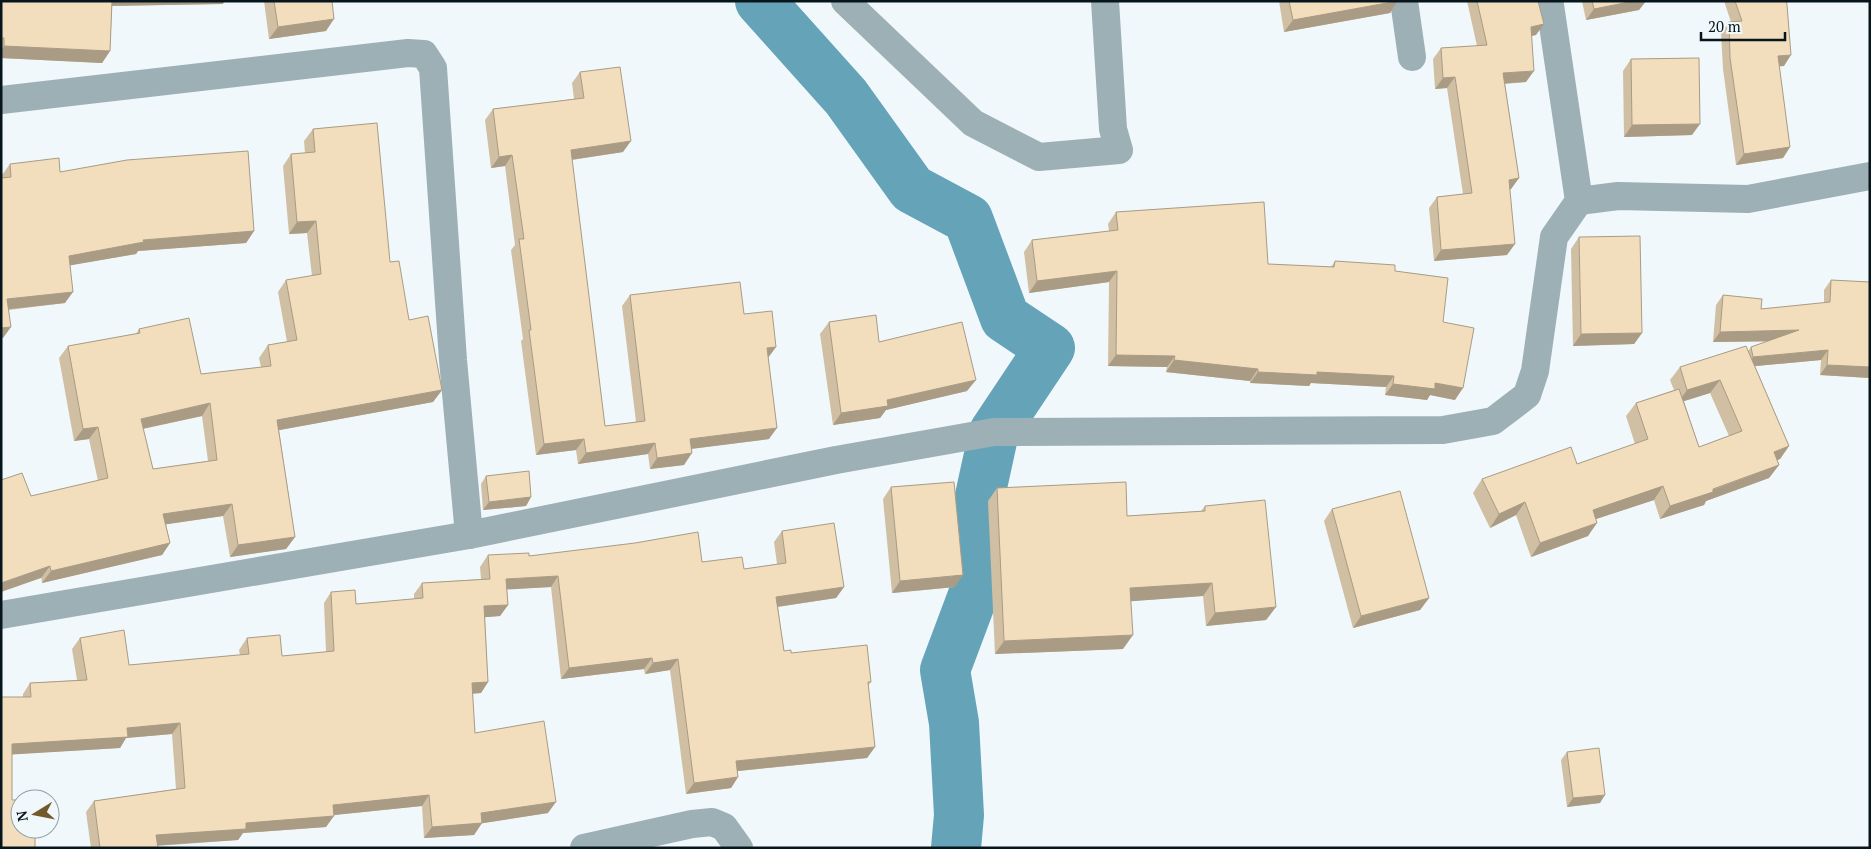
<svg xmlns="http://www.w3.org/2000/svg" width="1871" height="849" font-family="'PT Serif',serif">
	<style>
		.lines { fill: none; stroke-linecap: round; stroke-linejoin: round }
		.river { stroke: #65a4b8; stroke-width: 50 }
		.street { stroke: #9db0b6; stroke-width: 28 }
		.wall { fill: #d0bfa2; fill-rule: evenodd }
		.shaded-wall { fill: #a99b84 }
		.building { fill: #f2debc; stroke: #a99b84; fill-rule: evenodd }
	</style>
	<rect width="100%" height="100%" fill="#f0f8fb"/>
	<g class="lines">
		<!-- river -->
		<polyline class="river" points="760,1 846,97 912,189 968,219 1005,318 1050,348 994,432 980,496 984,566 945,670 954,723 959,815 956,848"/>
		<!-- street -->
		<g class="street">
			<polyline points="845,1 973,123 1039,157 1119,150 1113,129 1105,1"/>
			<polyline points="1404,1 1412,57"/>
			<polyline points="1550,5 1579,201"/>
			<polyline points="1,100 408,53 424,54 433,68 453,360 469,535"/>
			<polyline points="1,615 469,535 836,460 994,432 1443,430 1493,421 1527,395 1535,371 1554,237 1579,201 1618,196 1748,199 1870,176"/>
			<polyline points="584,848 692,824 712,822 724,827 739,848"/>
		</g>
	</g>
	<!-- wall -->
	<g class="wall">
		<polygon points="1,1 224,1 223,4 112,6 110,51 102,63 1,58"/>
		<polygon points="264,1 332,1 326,31 269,39"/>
		<polygon points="1279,1 1398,1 1390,13 1284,32"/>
		<polygon points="1467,1 1538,1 1536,35 1531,36 1526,82 1505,84 1519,178 1511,189 1510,190 1507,255 1434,261 1429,208 1437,197 1463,194 1447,88 1435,89 1433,59 1441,48 1477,46"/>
		<polygon points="1582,1 1646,1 1639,10 1586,20"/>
		<polygon points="1724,1 1786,1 1784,66 1779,66 1790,147 1783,158 1736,165 1723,69 1721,33 1729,22 1731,22"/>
		<polygon points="1631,59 1692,135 1624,137 1623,71"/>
		<polygon points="580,72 623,152 572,160 605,426 636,422 622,306 630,295 744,314 776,347 768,357 769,439 691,449 684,465 650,469 648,454 578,464 576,450 536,455 521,341 523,339 511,250 515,245 505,166 491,168 485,120 493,109 574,99 572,83"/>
		<path d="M 313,129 L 390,262 L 409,320 L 442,390 L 433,402 L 279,430 L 295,537 L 286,549 L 230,557 L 223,516 L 166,524 L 170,543 L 162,555 L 42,583 L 31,496 L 98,481 L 89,439 L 74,441 L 59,358 L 68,346 L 136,334 L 139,329 L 201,374 L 261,367 L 259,358 L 268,345 L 287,342 L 278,292 L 286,280 L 312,276 L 307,233 L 289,234 L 283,166 L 291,154 L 305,153 L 304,141 ZM 202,416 L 208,461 L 153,469 L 143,429 Z"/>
		<polygon points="10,164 60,172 254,231 246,243 138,251 136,254 70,265 65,303 9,310 3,338 2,175"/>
		<polygon points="1116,212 1268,264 1331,267 1335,261 1395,271 1443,322 1455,400 1430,395 1427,400 1385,395 1386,387 1311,383 1309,386 1250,383 1250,381 1166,372 1167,367 1108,366 1109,282 1029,293 1024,252 1032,240 1109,231 1108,224"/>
		<polygon points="1579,237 1642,333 1634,344 1573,346 1571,249"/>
		<path d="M 1831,280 L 1870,282 L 1870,378 L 1820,375 L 1821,360 L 1755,366 L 1789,446 L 1780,459 L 1777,460 L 1779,465 L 1769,478 L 1706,501 L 1704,505 L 1660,519 L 1654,500 L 1596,519 L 1588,536 L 1531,557 L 1516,515 L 1490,528 L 1473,493 L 1482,479 L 1577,464 L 1635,444 L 1626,416 L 1636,403 L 1674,390 L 1670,380 L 1680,367 L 1748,351 L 1751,347 L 1768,341 L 1713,342 L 1716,305 L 1723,295 L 1761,309 L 1824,303 L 1824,290 ZM 1710,393 L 1729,436 L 1699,447 L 1684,401 Z"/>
		<polygon points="829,322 879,342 967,391 886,410 880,418 833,425 820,334"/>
		<polygon points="486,476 531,497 526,506 483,510 481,484"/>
		<polygon points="891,487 955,587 892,593 883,499"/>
		<polygon points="997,488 1127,516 1201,511 1205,506 1276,607 1266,620 1206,626 1203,596 1131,601 1123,649 995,654 988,501"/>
		<polygon points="1332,509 1429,598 1420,610 1353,628 1324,521"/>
		<polygon points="782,531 844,587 836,598 778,607 784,651 871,682 868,686 875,747 867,758 738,771 738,777 731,788 686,794 670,670 645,674 644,669 561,679 551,587 507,589 508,605 500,616 485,617 488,682 481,693 472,694 475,733 548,813 482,823 474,835 424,838 422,806 333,815 326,827 243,833 238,840 157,846 158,848 91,848 86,812 94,801 176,789 172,734 126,738 120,748 12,754 1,848 1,697 23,697 23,694 30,683 77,680 72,649 80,638 129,665 240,655 239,650 247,638 282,656 326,652 324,603 331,592 356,604 414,599 414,594 422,583 481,579 480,567 488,555 529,556 702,562 744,569 777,564 774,542"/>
		<polygon points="1567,752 1600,803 1567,807 1561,760"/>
	</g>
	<!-- shaded-wall -->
	<g class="shaded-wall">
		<polygon points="108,1 224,1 223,4 104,6"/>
		<polygon points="1398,1 1390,13 1284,32 1293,20"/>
		<polygon points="1634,1 1646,1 1639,10 1586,20 1594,9"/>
		<polygon points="334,19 326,31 269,39 278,27"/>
		<polygon points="1544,24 1536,35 1523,38 1531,27"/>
		<polygon points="4,46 110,51 102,63 1,58 1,50"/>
		<polygon points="1791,55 1784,66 1770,67 1778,56"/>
		<polygon points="1534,71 1526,82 1495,84 1503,73"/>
		<polygon points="1455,77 1447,88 1435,89 1443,78"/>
		<polygon points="1700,124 1692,135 1624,137 1632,125"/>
		<polygon points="631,141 623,152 563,161 571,150"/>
		<polygon points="1790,147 1783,158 1736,165 1744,154"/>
		<polygon points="512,155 505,166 491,168 499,157"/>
		<polygon points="1519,178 1511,189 1501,191 1509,180"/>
		<polygon points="316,221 307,233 289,234 297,222"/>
		<polygon points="254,231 246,243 138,251 136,254 61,267 69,256 143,240"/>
		<polygon points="1515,244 1507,255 1434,261 1441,250"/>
		<polygon points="1117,271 1109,282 1029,293 1037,281"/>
		<polygon points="73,292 65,303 1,310 7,299"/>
		<polygon points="11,327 3,338 1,338 1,328"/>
		<polygon points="1799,330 1792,341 1713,342 1720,332"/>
		<polygon points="1642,333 1634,344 1573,346 1581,334"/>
		<polygon points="776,347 768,358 767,348"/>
		<polygon points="1828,350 1821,360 1746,367 1753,357"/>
		<polygon points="1116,355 1175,356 1167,367 1108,366"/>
		<polygon points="1174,360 1258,369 1250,381 1166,372"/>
		<polygon points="1827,365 1870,367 1870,378 1820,375"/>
		<polygon points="1258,372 1317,372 1394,376 1386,387 1311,383 1309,386 1250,383"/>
		<polygon points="976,380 967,391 886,410 880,418 833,425 841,413 887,400"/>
		<polygon points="1720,380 1710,393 1678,403 1687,390"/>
		<polygon points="1435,383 1463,388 1455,400 1430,395 1427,400 1385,395 1393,384"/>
		<polygon points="442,390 433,402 269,432 277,420"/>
		<polygon points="210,403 202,416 132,431 141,419"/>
		<polygon points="98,427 89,439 74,441 83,429"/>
		<polygon points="777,428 769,439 682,450 690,439"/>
		<polygon points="584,439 576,450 536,455 544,444"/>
		<polygon points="655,443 648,454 578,464 586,453"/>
		<polygon points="1789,446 1780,459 1765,465 1774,452"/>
		<polygon points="692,453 684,465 650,469 657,458"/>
		<polygon points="1779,465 1769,478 1706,501 1704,505 1660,519 1670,506"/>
		<polygon points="1663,486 1654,500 1584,523 1593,510"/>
		<polygon points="531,497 526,506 483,510 489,502"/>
		<polygon points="1525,502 1516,515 1490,528 1499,514"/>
		<polygon points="232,504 223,516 155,526 163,514"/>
		<polygon points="1597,523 1588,536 1531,557 1540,543"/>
		<polygon points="295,537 286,549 230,557 238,545"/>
		<polygon points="170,543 162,555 42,583 51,571"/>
		<polygon points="50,566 41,578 1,592 1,583"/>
		<polygon points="963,575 955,587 892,593 900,581"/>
		<polygon points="558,576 551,587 498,590 506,579"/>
		<polygon points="1212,583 1203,596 1121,602 1130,588"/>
		<polygon points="844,587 836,598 769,608 776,597"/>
		<polygon points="1429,598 1420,610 1353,628 1361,616"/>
		<polygon points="508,605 500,616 476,618 484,606"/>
		<polygon points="1276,607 1266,620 1206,626 1215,613"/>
		<polygon points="1133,635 1123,649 995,654 1004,641"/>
		<polygon points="652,658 644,669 561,679 569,668"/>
		<polygon points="678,659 670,670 645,674 653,663"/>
		<polygon points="488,682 481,693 464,694 472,683"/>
		<polygon points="180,723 172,734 126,738 120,748 4,755 12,744 127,728"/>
		<polygon points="875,747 867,758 728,772 736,761"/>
		<polygon points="738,777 731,788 686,794 694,783"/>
		<polygon points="429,795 422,806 325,816 333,805"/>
		<polygon points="1605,795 1600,803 1567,807 1573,798"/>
		<polygon points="556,802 548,813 478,824 482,823 474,835 424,838 432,827 481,813"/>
		<polygon points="334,816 326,827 243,833 238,840 148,846 156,835 246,823"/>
	</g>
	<!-- building -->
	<g class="building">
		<polygon points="1,1 112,1 110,51 4,46 4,38 1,38"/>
		<polygon points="274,1 332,1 334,19 278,27"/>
		<polygon points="1289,1 1398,1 1293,20"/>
		<polygon points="1477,1 1538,1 1544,24 1531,27 1534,71 1503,73 1519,178 1509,180 1515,244 1441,250 1437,197 1472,193 1455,77 1443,78 1441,48 1487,45"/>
		<polygon points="1592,1 1634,1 1594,9"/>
		<polygon points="1735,1 1786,1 1787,5 1791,55 1778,56 1790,147 1744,154 1730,58 1729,22 1742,21"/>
		<polygon points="1699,58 1700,124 1632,125 1631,59"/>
		<polygon points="620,67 631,141 571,150 605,426 645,421 630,295 740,282 744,314 772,311 776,347 767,348 777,428 690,439 692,453 657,458 655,443 586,453 584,439 544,444 529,330 531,330 519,239 524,239 512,155 499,157 493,109 584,98 580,72"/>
		<path d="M 377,123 L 390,262 L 399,261 L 409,320 L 428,316 L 442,390 L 277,420 L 295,537 L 238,545 L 232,504 L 163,514 L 170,543 L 51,571 L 50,566 L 1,583 L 1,480 L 22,473 L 31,496 L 108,478 L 98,427 L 83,429 L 68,346 L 140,333 L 139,329 L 189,318 L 201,374 L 271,366 L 268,345 L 297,340 L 286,280 L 321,274 L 316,221 L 297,222 L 291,154 L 315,152 L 313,129 ZM 210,403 L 217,460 L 153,469 L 141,419 Z"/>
		<polygon points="248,151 254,231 143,240 144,242 69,256 73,292 7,299 11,327 1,328 1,178 11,177 10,164 59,158 60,172 127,160"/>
		<polygon points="1264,202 1268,264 1334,267 1335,261 1395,265 1395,271 1448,278 1443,322 1474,328 1463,388 1435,383 1435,389 1393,384 1394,376 1317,372 1317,375 1258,372 1258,369 1174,360 1175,356 1116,355 1117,271 1037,281 1032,240 1118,230 1116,212"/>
		<polygon points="1640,236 1642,333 1581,334 1579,237"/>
		<polygon points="1831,280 1870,282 1870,367 1827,365 1828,350 1753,357 1751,347 1799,330 1720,332 1723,295 1762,299 1761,309 1830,302"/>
		<polygon points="876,315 879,342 962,322 976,380 887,400 888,406 841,413 829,322"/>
		<polygon points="1746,346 1789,446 1774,452 1779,465 1713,489 1713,492 1670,506 1663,486 1593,510 1597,523 1540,543 1525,502 1499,514 1482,479 1571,447 1577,464 1648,439 1636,403 1679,389 1699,447 1742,431 1720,380 1687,390 1680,367"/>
		<polygon points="529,471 531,497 489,502 486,476"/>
		<polygon points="954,482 963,575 900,581 891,487"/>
		<polygon points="1126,482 1127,516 1205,511 1205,506 1265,500 1276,607 1215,613 1212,583 1130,588 1133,635 1004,641 997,488"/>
		<polygon points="1400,491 1429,598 1361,616 1332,509"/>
		<polygon points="834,523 844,587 776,597 784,651 791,650 791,653 867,645 871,682 868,682 875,747 736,761 738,777 694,783 678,659 653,663 652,658 569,668 558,576 506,579 508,605 484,606 488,682 472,683 475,733 544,721 556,802 481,813 482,823 432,827 429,795 333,805 334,816 246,823 246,829 156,835 158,848 100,848 94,801 185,788 180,723 127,728 128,737 12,744 12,800 20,800 20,829 35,829 35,848 1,848 1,697 31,697 30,683 87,680 80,638 124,630 129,665 249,654 247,638 280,635 282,656 334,651 331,592 355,590 356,604 423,598 422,583 490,579 488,555 529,553 529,556 635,543 698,532 702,562 742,557 744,569 786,563 782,531"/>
		<polygon points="1599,748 1605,795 1573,798 1567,752"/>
	</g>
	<!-- border -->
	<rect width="1871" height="849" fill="none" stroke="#06161c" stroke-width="5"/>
	<!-- north arrow -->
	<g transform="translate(35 814) rotate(260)"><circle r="24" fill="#f0f8fb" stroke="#929ea2"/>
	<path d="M0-4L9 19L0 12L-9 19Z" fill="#735a2b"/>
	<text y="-8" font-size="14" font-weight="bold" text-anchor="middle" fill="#06161c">N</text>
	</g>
	<!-- scale -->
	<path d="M1701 32v8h84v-8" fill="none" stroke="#06161c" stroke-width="2.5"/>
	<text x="1708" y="32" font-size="15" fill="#06161c" stroke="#f0f8fb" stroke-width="4" paint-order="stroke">20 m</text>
</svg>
